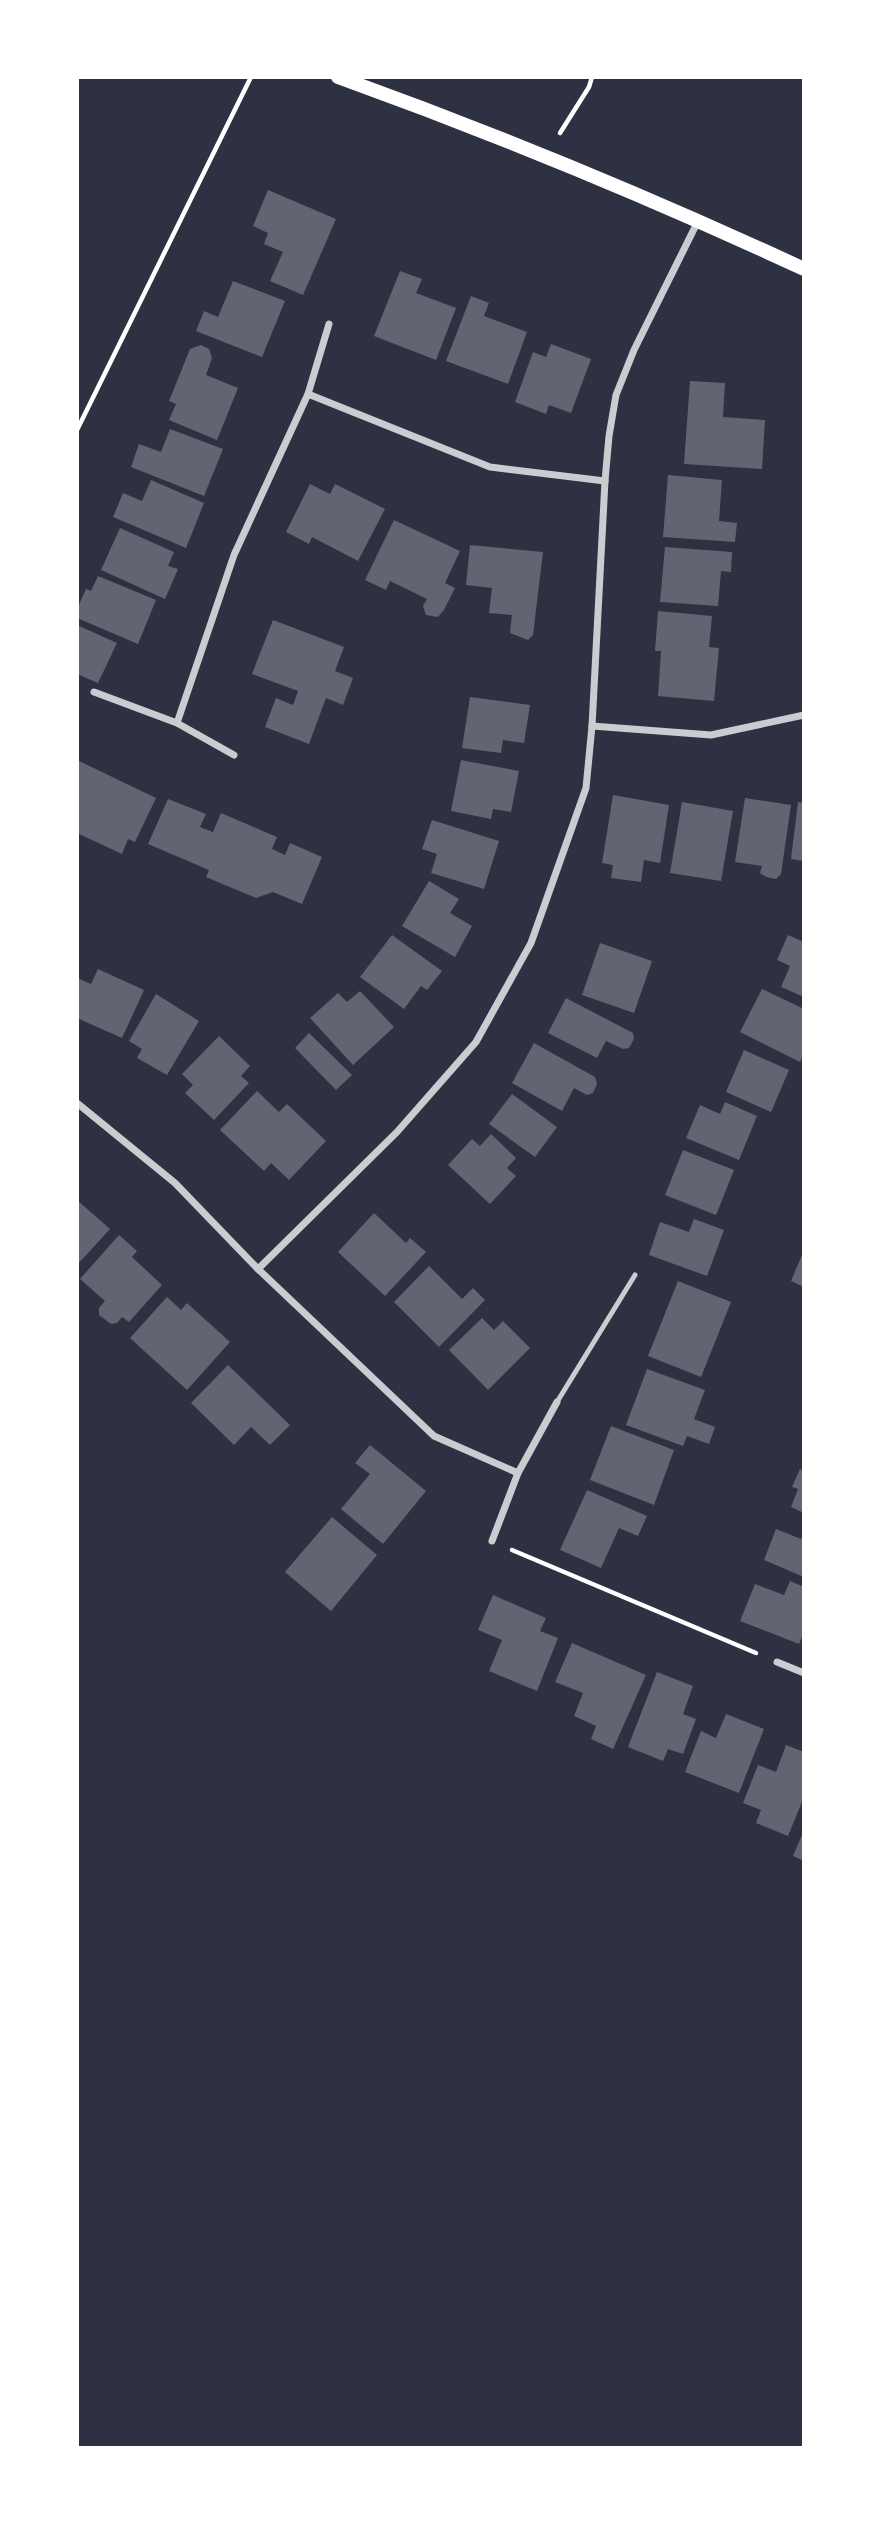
<svg xmlns="http://www.w3.org/2000/svg" width="881" height="2525" font-family="Ubuntu,sans-serif">
	<style>
		.building { fill: #626471 }
		.lines { fill: none; stroke-linecap: round; stroke-linejoin: round }
		.path { stroke: #fff; stroke-width: 4.5 }
		.service { stroke: #caccd0; stroke-width: 5 }
		.minor { stroke: #caccd0; stroke-width: 7 }
		.secondary { stroke: #fff; stroke-width: 14 }
	</style>
	<rect width="100%" height="100%" fill="#2d3142"/>
	<!-- building -->
	<g class="building">
		<polygon points="268,190 336,219 303,295 270,281 283,252 264,244 268,233 253,226"/>
		<polygon points="400,271 422,279 416,293 456,308 436,360 374,336"/>
		<polygon points="233,281 285,301 262,357 196,331 204,311 218,317"/>
		<polygon points="471,296 489,303 484,316 527,332 508,384 446,361"/>
		<polygon points="551,344 591,359 571,413 549,405 546,414 515,402 533,352 546,357"/>
		<polygon points="201,345 209,349 212,358 206,375 238,388 217,440 169,420 176,404 169,401 190,349"/>
		<polygon points="690,381 725,383 723,417 765,420 762,469 684,464"/>
		<polygon points="170,429 223,449 204,496 131,467 139,444 161,452"/>
		<polygon points="668,475 722,480 719,521 737,523 735,542 663,537"/>
		<polygon points="151,480 204,503 186,548 113,517 123,493 142,501"/>
		<polygon points="310,484 330,494 335,484 385,509 358,561 312,537 309,544 286,532"/>
		<polygon points="394,520 460,551 445,583 455,588 444,610 438,617 426,615 423,606 427,599 390,581 386,590 365,580"/>
		<polygon points="120,528 174,552 168,566 178,569 165,599 101,570"/>
		<polygon points="470,545 543,552 533,635 528,640 510,633 512,615 489,613 492,588 466,585"/>
		<polygon points="665,547 732,552 731,572 721,571 718,606 660,602"/>
		<polygon points="98,576 156,600 138,644 77,618 77,609 86,589 91,591"/>
		<polygon points="658,611 712,616 709,647 719,648 714,701 658,696 661,651 655,651"/>
		<polygon points="273,620 344,647 335,671 353,678 343,705 326,698 309,744 265,727 276,698 293,705 298,691 252,674"/>
		<polygon points="77,625 117,643 98,683 77,674"/>
		<polygon points="470,697 530,705 524,743 503,740 501,753 462,748"/>
		<polygon points="77,760 156,798 135,842 128,839 122,854 77,833"/>
		<polygon points="461,760 519,771 511,812 493,809 491,819 451,811"/>
		<polygon points="613,795 669,805 660,863 644,860 641,882 611,878 613,865 602,863"/>
		<polygon points="745,798 791,805 781,874 776,879 766,877 760,873 762,866 735,862"/>
		<polygon points="168,799 206,814 200,827 213,832 221,813 277,837 272,849 285,855 290,843 322,857 302,904 273,892 256,898 206,877 209,870 148,844"/>
		<polygon points="682,802 733,811 721,881 670,873"/>
		<polygon points="798,802 804,803 804,861 791,859"/>
		<polygon points="432,820 499,841 484,889 431,873 437,854 422,849"/>
		<polygon points="429,881 459,899 450,913 472,926 455,957 402,926"/>
		<polygon points="392,935 442,971 427,990 421,986 404,1009 360,977"/>
		<polygon points="788,935 804,942 804,997 781,987 790,966 777,960"/>
		<polygon points="600,943 652,961 634,1013 582,995"/>
		<polygon points="98,969 144,990 122,1038 77,1018 77,978 91,984"/>
		<polygon points="762,989 804,1009 804,1054 800,1062 740,1032"/>
		<polygon points="360,991 394,1027 353,1065 310,1018 338,993 347,1002"/>
		<polygon points="156,994 199,1021 167,1075 137,1058 142,1049 129,1041"/>
		<polygon points="566,998 633,1033 634,1039 629,1048 623,1049 606,1041 597,1058 548,1033"/>
		<polygon points="309,1033 352,1075 336,1090 295,1048"/>
		<polygon points="219,1036 250,1066 241,1076 249,1083 214,1120 185,1093 193,1085 182,1074"/>
		<polygon points="534,1043 595,1077 597,1084 593,1093 587,1095 574,1088 562,1111 512,1083"/>
		<polygon points="744,1050 789,1070 771,1112 726,1092"/>
		<polygon points="257,1091 279,1112 287,1104 326,1141 289,1180 271,1163 264,1171 220,1130"/>
		<polygon points="512,1094 557,1127 535,1157 489,1124"/>
		<polygon points="725,1102 757,1116 739,1160 686,1138 700,1105 720,1114"/>
		<polygon points="491,1134 516,1158 507,1168 516,1176 490,1204 448,1165 472,1139 480,1146"/>
		<polygon points="683,1150 734,1170 716,1215 665,1195"/>
		<polygon points="77,1200 110,1229 77,1265"/>
		<polygon points="374,1213 406,1243 410,1238 426,1252 385,1296 338,1252"/>
		<polygon points="694,1219 724,1230 707,1276 649,1255 660,1222 689,1232"/>
		<polygon points="119,1235 137,1251 132,1257 162,1285 129,1322 122,1317 117,1323 111,1324 99,1315 99,1308 105,1301 80,1279"/>
		<polygon points="804,1250 804,1287 791,1281"/>
		<polygon points="429,1266 462,1299 473,1288 485,1300 439,1347 394,1302"/>
		<polygon points="678,1281 731,1302 701,1377 648,1356"/>
		<polygon points="167,1297 181,1310 187,1303 230,1342 187,1390 130,1338"/>
		<polygon points="482,1318 494,1330 503,1321 530,1348 488,1390 449,1350"/>
		<polygon points="228,1365 290,1425 270,1445 251,1427 234,1445 191,1403"/>
		<polygon points="647,1369 705,1390 694,1419 715,1427 709,1444 687,1436 683,1446 626,1425"/>
		<polygon points="611,1426 674,1450 654,1505 590,1480"/>
		<polygon points="370,1445 426,1491 383,1544 341,1509 370,1474 355,1463"/>
		<polygon points="800,1469 804,1471 804,1513 791,1507 798,1489 792,1487"/>
		<polygon points="587,1490 647,1516 638,1536 619,1528 601,1568 560,1550"/>
		<polygon points="332,1517 377,1555 331,1611 285,1572"/>
		<polygon points="776,1529 801,1539 804,1533 804,1577 764,1560"/>
		<polygon points="790,1581 804,1587 804,1632 799,1644 740,1621 755,1584 784,1595"/>
		<polygon points="493,1595 546,1618 540,1631 558,1638 537,1691 489,1671 502,1640 478,1630"/>
		<polygon points="572,1643 646,1675 613,1749 591,1739 596,1726 574,1716 583,1693 555,1682"/>
		<polygon points="657,1672 693,1686 683,1714 696,1719 683,1754 668,1749 663,1761 628,1747"/>
		<polygon points="726,1714 764,1729 739,1793 685,1772 701,1731 716,1738"/>
		<polygon points="786,1745 804,1752 804,1797 788,1836 756,1823 761,1810 743,1803 758,1765 776,1772"/>
		<polygon points="804,1830 804,1861 793,1856"/>
	</g>
	<g class="lines">
		<!-- path -->
		<g class="path">
			<polyline points="560,133 589,87 592,77"/>
			<polyline points="77,430 251,77"/>
			<polyline points="512,1550 756,1653"/>
		</g>
		<!-- service -->
		<polyline class="service" points="557,1402 635,1275"/>
		<!-- minor -->
		<g class="minor">
			<polyline points="308,394 490,467 605,481"/>
			<polyline points="94,692 177,723 234,755"/>
			<polyline points="177,723 234,555 308,394 329,324"/>
			<polyline points="592,726 711,735 804,715"/>
			<polyline points="77,1103 175,1183 258,1269 434,1436 518,1473"/>
			<polyline points="258,1269 397,1132 476,1042 531,943 586,788 592,726 605,481 609,436 616,395 634,350 698,221"/>
			<polyline points="492,1541 518,1473 557,1402"/>
			<polyline points="777,1662 804,1673"/>
		</g>
		<!-- secondary -->
		<path class="secondary" d="M 338,77 C 496,134 651,198 804,269"/>
	</g>
	<!-- border -->
	<rect width="881" height="2525" fill="none" stroke="#ffffff" stroke-width="158"/>
</svg>
